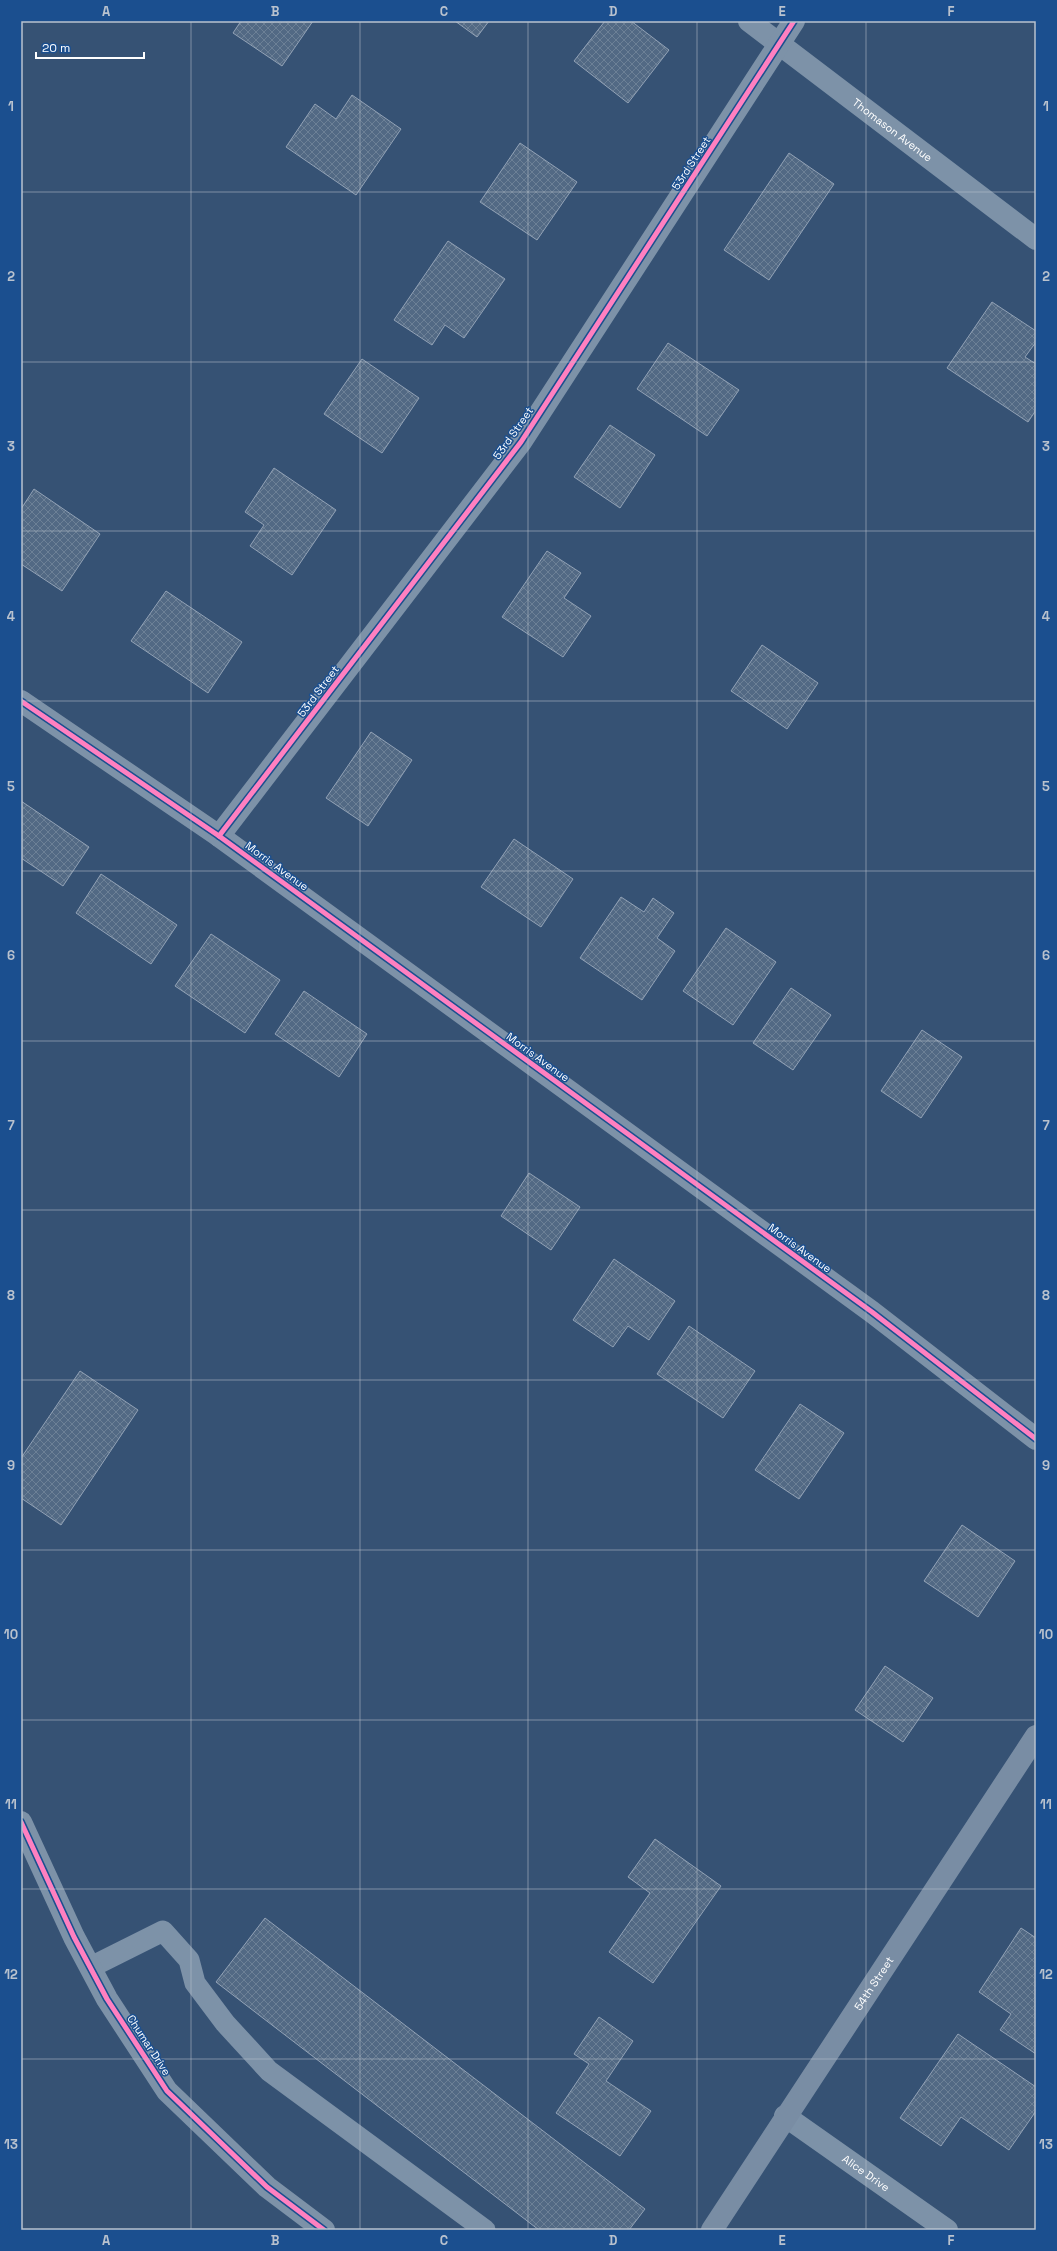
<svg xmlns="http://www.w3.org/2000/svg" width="1057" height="2251" font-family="'Space Grotesk',sans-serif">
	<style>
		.building { fill: url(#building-cross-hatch); stroke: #92a2b6 }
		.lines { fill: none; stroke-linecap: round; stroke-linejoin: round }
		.service { stroke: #7d92a8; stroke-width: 21 }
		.minor { stroke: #7d92a8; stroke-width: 22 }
		.secondary { stroke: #798da4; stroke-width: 22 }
		.cycleway-casing { stroke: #1b4f8f; stroke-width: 8 }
		.cycleway { stroke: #ff80c0; stroke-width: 5 }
		.grid { fill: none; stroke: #b9c2ce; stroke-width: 1; stroke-opacity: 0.55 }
		.labels { text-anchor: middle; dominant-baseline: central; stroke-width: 3; stroke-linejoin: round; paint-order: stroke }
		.street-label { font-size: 11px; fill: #fff; stroke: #1b4f8f }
		.neatline { fill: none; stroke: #b9c2ce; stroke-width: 1.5 }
		.grid-label { font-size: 13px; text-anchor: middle; font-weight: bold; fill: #b9c2ce }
	</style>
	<defs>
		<pattern id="building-cross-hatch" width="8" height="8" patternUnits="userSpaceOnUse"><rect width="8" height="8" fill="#526984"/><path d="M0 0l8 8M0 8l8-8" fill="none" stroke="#6c8096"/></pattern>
	</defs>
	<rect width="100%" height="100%" fill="#365274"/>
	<!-- building -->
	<g class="building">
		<polygon points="241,21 313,21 282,66 233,33"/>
		<polygon points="455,21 489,21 477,37"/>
		<polygon points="605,21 631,21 669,50 628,103 574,61"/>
		<polygon points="352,95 401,129 356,195 286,147 315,104 336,119"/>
		<polygon points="520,143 577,182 537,240 480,202"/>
		<polygon points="789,153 834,184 769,280 724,250"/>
		<polygon points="448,241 505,279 464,338 445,325 432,345 394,320"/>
		<polygon points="992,302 1036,331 1036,342 1025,357 1036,364 1036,410 1028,422 947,368"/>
		<polygon points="668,343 739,390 707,436 637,389"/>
		<polygon points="362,359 419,398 382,453 324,414"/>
		<polygon points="610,425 655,455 620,508 574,477"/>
		<polygon points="274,468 336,510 292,575 250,546 264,525 245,512"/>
		<polygon points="34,489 100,534 62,591 21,564 21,509"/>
		<polygon points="547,551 581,573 564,598 591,616 563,657 502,617"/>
		<polygon points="166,591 242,642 208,693 131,641"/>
		<polygon points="762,645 818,683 787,729 731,691"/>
		<polygon points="371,732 412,760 368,826 326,798"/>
		<polygon points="21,801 89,847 63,886 21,858"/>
		<polygon points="514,839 573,879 541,927 481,887"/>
		<polygon points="101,874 177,925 151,964 76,913"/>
		<polygon points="621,897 644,912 653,898 674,913 657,938 675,951 642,1000 580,958"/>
		<polygon points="726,928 776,962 733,1025 683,991"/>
		<polygon points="211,934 280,980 245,1033 175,986"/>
		<polygon points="791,988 831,1015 793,1070 753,1043"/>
		<polygon points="304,991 367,1034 339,1077 275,1034"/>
		<polygon points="922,1030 962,1057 921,1118 881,1091"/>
		<polygon points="529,1173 580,1207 551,1250 501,1216"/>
		<polygon points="614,1259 675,1301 649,1340 628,1326 613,1347 573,1320"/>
		<polygon points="689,1326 755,1371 723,1418 657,1374"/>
		<polygon points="80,1371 138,1410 61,1525 21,1498 21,1458"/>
		<polygon points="800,1404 844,1433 799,1499 755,1470"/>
		<polygon points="962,1525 1015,1561 978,1617 924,1581"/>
		<polygon points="885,1666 933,1698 903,1742 855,1710"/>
		<polygon points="655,1839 721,1886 653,1983 609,1952 650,1893 628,1877"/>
		<polygon points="265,1918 645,2209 629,2230 539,2230 216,1982"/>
		<polygon points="1021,1928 1036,1938 1036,2054 1000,2030 1011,2014 979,1992"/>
		<polygon points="599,2017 633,2041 606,2081 651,2111 620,2156 556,2113 589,2064 574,2054"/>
		<polygon points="958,2034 1036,2087 1036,2111 1009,2150 961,2117 941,2146 900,2118"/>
	</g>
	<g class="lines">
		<!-- service -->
		<polyline class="service" points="91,1967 163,1931 189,1960 195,1983 225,2023 269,2071 485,2230"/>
		<!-- minor -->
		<g class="minor">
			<path id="s1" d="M 749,21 L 1036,239"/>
			<polyline points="21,701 219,836 872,1312 1036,1439"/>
			<polyline points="219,836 521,442 794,21"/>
			<polyline points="21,1822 74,1937 107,1999 167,2091 267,2187 324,2230"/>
			<path id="s2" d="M 785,2116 L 947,2230"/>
		</g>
		<!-- secondary -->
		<path class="secondary" id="s3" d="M 712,2230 L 1036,1736"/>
		<defs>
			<g id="cycleway">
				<polyline points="21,701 219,836 872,1312 1036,1439"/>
				<polyline points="219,836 521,442 794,21"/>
				<polyline points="21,1822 74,1937 107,1999 167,2091 267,2187 324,2230"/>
			</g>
		</defs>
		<!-- cycleway casing -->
		<use href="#cycleway" class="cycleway-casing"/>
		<!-- cycleway -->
		<use href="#cycleway" class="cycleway"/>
	</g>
	<!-- grid -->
	<path class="grid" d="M 191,21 L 191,2230M 360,21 L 360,2230M 528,21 L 528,2230M 697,21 L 697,2230M 866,21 L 866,2230M 21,192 L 1036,192M 21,362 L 1036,362M 21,531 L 1036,531M 21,701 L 1036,701M 21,871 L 1036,871M 21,1041 L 1036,1041M 21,1210 L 1036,1210M 21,1380 L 1036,1380M 21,1550 L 1036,1550M 21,1720 L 1036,1720M 21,1889 L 1036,1889M 21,2059 L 1036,2059"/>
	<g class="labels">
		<!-- street labels -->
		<g class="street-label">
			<text stroke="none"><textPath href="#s1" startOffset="180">Thomason Avenue</textPath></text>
			<text transform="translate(691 163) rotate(-57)">53rd Street</text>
			<text transform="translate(513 433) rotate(-55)">53rd Street</text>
			<text transform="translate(318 691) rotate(-53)">53rd Street</text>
			<text transform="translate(277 866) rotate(36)">Morris Avenue</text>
			<text transform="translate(538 1057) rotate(36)">Morris Avenue</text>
			<text transform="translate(800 1248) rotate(36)">Morris Avenue</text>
			<text stroke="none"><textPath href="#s3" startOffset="295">54th Street</textPath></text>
			<text transform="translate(149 2045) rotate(57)">Chumar Drive</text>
			<text stroke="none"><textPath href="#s2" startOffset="99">Alice Drive</textPath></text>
		</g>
	</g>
	<!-- border -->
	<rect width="1057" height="2251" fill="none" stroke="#1b4f8f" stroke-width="44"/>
	<!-- scale -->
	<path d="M36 52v6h108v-6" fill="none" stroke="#ffffff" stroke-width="2"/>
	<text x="42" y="52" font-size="12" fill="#ffffff" stroke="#1b4f8f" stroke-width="3" paint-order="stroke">20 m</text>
	<rect x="22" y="22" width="1013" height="2207" class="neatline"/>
	<g class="grid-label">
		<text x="106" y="16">A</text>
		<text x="275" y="16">B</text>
		<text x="444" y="16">C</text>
		<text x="613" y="16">D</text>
		<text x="782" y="16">E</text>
		<text x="951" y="16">F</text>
		<text x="11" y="111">1</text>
		<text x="1046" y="111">1</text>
		<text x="11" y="281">2</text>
		<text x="1046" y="281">2</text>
		<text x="11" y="451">3</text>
		<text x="1046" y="451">3</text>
		<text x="11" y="621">4</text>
		<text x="1046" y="621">4</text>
		<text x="11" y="791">5</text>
		<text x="1046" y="791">5</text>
		<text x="11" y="960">6</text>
		<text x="1046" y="960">6</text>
		<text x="11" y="1130">7</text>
		<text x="1046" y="1130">7</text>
		<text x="11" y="1300">8</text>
		<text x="1046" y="1300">8</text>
		<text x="11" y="1470">9</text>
		<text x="1046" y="1470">9</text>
		<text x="11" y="1639">10</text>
		<text x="1046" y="1639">10</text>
		<text x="11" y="1809">11</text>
		<text x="1046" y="1809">11</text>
		<text x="11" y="1979">12</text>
		<text x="1046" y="1979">12</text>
		<text x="11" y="2149">13</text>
		<text x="1046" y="2149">13</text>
		<text x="106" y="2245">A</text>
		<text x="275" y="2245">B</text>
		<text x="444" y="2245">C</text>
		<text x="613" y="2245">D</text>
		<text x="782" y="2245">E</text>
		<text x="951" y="2245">F</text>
	</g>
</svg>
